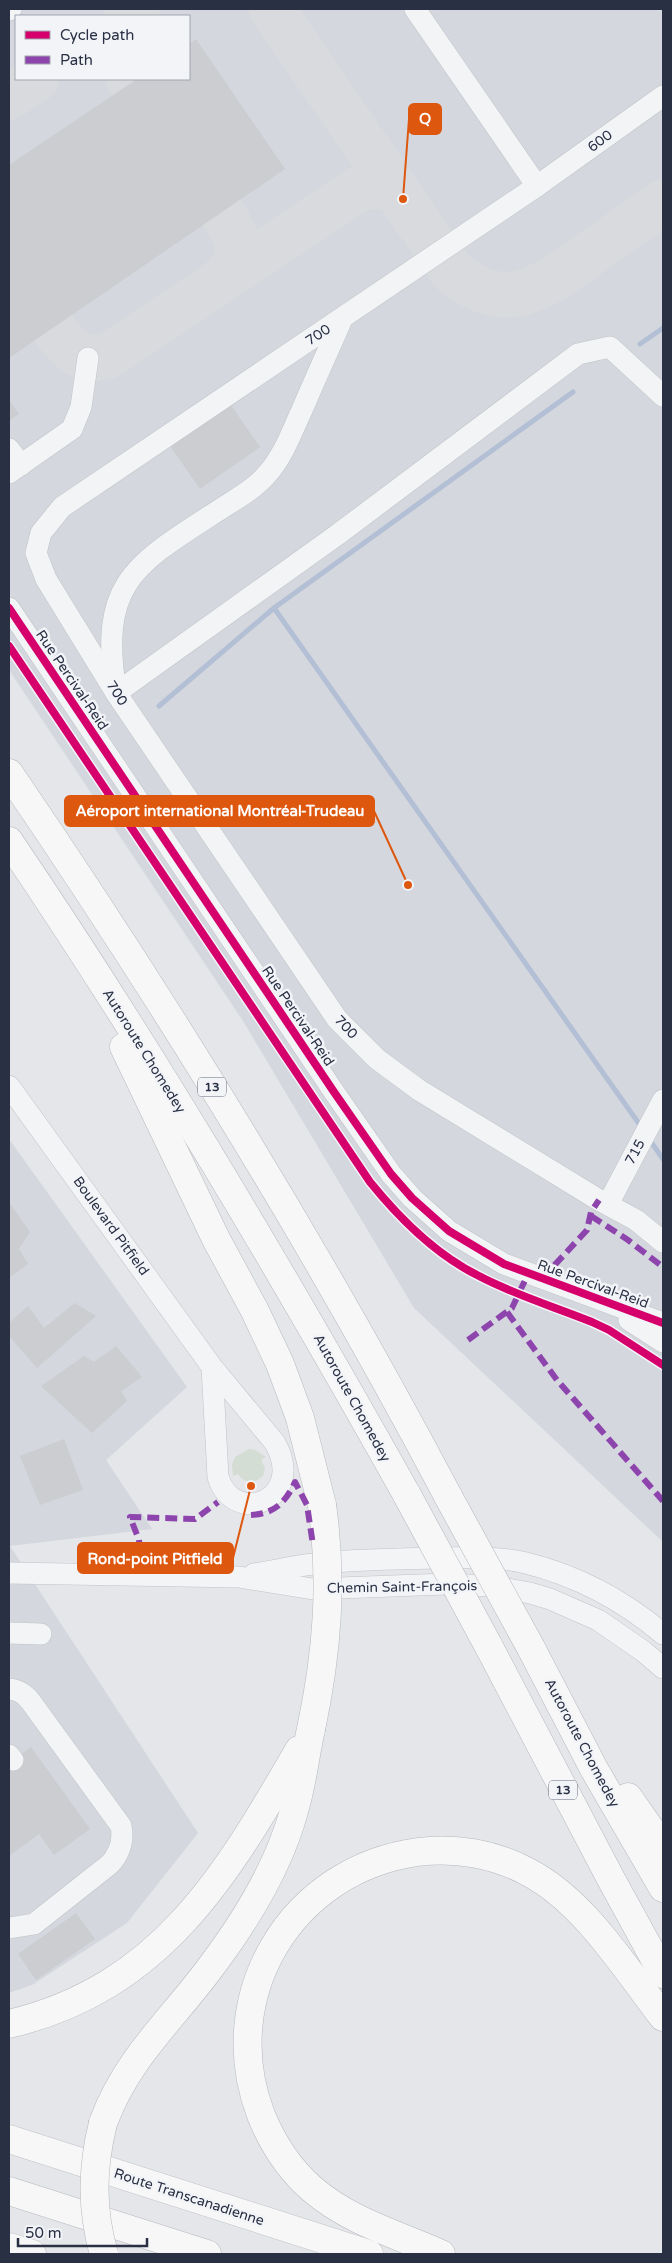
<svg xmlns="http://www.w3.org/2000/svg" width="672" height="2263" font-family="'Varela Round',sans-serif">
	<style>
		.built { fill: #d4d7de; fill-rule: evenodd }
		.green { fill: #d4ddd4 }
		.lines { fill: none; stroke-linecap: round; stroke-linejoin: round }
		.stream { stroke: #b2bfd5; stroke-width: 5 }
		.taxiway { stroke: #d8dadd; stroke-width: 46 }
		.building { fill: #cbcdd1 }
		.minor-casing { stroke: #c1c3c7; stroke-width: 22 }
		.major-casing { stroke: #c0c3c7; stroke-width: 29 }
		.highway-casing { stroke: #b6b9be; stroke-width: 29 }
		.minor { stroke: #f3f4f6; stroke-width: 21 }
		.major { stroke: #f7f7f7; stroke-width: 28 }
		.highway { stroke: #f7f7f7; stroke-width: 28 }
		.highway-bridge-casing { stroke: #b6b9be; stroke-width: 29; stroke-linecap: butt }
		.highway-bridge { stroke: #f7f7f7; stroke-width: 28 }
		.quiet { stroke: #8e44ad; stroke-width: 6; stroke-dasharray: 12 6; stroke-linecap: butt }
		.cycleway-casing { stroke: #f2f4f8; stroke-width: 11 }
		.cycleway { stroke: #d6006c; stroke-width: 8 }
		.labels { text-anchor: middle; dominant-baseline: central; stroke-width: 5; stroke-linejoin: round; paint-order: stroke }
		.shield { fill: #f2f4f8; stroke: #656b7a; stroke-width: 1 }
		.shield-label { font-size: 12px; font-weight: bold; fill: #293044 }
		.street-label { font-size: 14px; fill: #293044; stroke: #f2f4f8 }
		.leader { fill: none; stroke: #de570f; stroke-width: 2 }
		.callout-dot { fill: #de570f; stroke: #f2f4f8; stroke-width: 2 }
		.callout { fill: #de570f; stroke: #de570f; stroke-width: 2 }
		.callout-label { font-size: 15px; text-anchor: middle; font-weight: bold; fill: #fff }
	</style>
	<rect width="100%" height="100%" fill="#e4e6e9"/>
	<!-- built -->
	<g class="built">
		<path d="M 9,9 L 663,9 L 663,1542 L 414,1308 L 243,1021 L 9,670 ZM 16,16 L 189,16 L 189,79 L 16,79 Z"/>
		<polygon points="9,1139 187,1387 106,1460 152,1529 10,1546 198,1833 127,1923 32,1985 9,1993"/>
	</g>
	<!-- green -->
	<polygon class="green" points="249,1449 255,1450 266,1457 261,1460 265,1468 263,1476 253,1483 242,1479 238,1474 233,1476 232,1464 235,1457"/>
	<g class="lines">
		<!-- stream -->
		<g class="stream">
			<polyline points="640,344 663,328"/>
			<polyline points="274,608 642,1128"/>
			<polyline points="159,706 274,608 573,392"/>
			<polyline points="649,1139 663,1159"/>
		</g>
		<!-- taxiway -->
		<g class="taxiway">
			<path d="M 272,9 L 451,270 C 505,318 543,287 591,253 C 615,236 639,219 663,202"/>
			<polyline points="126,16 137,9"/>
			<polyline points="128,79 131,83"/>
			<polyline points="9,97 36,79"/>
			<path d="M 221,212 C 238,237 246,252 224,278"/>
			<path d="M 53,328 C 68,348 81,363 108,356 L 357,190 C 375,183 390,185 403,199"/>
		</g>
	</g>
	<!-- building -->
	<g class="building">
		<polygon points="196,39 285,169 9,358 9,165 137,79 189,79 189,44"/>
		<polygon points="9,400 19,414 9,421"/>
		<polygon points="228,401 260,447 200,489 168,443"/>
		<polygon points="9,1202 30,1232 19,1249 28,1264 9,1278"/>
		<polygon points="75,1303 96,1316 37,1368 9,1336 9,1323 28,1306 44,1328"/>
		<polygon points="116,1346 142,1377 121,1391 127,1401 92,1433 41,1386 84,1356 94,1362"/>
		<polygon points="64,1439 83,1490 40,1505 20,1456"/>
		<polygon points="31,1747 90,1829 54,1855 39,1834 9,1856 9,1763"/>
		<polygon points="76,1913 95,1939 36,1980 18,1954"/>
	</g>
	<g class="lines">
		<defs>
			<g id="minor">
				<polyline points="415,9 537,186"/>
				<polyline points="9,10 11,9"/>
				<polyline points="663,96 537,186 62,507 41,533 36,553 46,579 116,693 337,1019 377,1059 419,1090 599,1200 636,1220 663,1242"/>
				<path d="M 342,319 C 329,349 315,379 302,410 C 292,431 284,455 268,473 C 254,490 234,500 216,512 C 132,566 99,584 116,693 L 337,535 L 578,354 L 610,347 L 663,396"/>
				<polyline points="9,449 21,465"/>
				<polyline points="9,473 72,429 81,407 88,358"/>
				<polyline points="9,608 334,1092 391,1174 412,1198 449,1231 504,1264 663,1323"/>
				<path d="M 9,1086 L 212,1367 L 275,1443 C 307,1500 234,1528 218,1477 L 212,1367"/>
				<polyline points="608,1204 663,1100"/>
				<polyline points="629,1320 663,1342"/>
				<polyline points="9,1573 239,1577 313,1589 446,1584 490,1586 530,1593 550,1599 598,1620 643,1651 663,1668"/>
				<path d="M 254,1574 C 274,1571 294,1566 314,1564 C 354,1559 395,1559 436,1558 C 465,1558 498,1556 526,1563 C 578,1576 623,1600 663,1634"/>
				<polyline points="9,1633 41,1634"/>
				<path d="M 9,1689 C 19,1690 25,1694 31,1702 L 121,1826 C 124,1841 120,1853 110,1864 L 34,1924 L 9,1928"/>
				<polyline points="9,1755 13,1760"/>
			</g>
			<polyline id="major" points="9,2139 369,2254"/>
			<g id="highway">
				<path d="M 9,773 C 168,1006 317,1248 449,1498"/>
				<path d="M 9,841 C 152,1052 282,1272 407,1495"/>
				<polyline points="124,1047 216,1239 255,1311 280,1364 300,1418 322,1505"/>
				<polyline points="488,1645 611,1879 663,1974"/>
				<polyline points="531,1648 594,1769 663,1888"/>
				<polyline points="628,1797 663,1847"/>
				<path d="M 9,2024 C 161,1988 226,1876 299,1750"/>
				<path d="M 103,2123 C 127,2058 170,2022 210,1968 C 244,1923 279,1866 294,1811 C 302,1785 305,1756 311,1729"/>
				<polyline points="9,2191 207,2254"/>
				<polyline points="9,2247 32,2254"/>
				<path d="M 441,2254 C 396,2234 349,2221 312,2189 C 289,2169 272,2142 261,2115 C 215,1995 292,1869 418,1852 C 455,1847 495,1854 528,1872 C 584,1901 625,1968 663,2017"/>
			</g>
		</defs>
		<!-- minor casing -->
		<use href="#minor" class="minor-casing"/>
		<!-- major casing -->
		<use href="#major" class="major-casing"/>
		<!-- highway casing -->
		<use href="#highway" class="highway-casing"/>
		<!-- minor -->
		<use href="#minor" class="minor"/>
		<!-- major -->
		<use href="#major" class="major"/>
		<!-- highway -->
		<use href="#highway" class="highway"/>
		<defs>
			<g id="highway-bridge">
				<polyline points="407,1495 488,1645"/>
				<polyline points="449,1498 531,1648"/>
				<path d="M 311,1729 C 327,1654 333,1582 322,1505"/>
				<path d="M 103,2123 C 92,2168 91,2209 104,2254"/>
			</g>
		</defs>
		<!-- highway-bridge casing -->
		<use href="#highway-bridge" class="highway-bridge-casing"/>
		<!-- highway-bridge -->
		<use href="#highway-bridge" class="highway-bridge"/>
		<!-- quiet -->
		<g class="quiet">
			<polyline points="591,1216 628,1240 663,1267"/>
			<polyline points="547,1281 550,1270 587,1230 591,1212 599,1200"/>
			<polyline points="507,1312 557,1380 663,1501"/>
			<polyline points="468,1340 512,1308 528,1274"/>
			<path d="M 251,1515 C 274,1514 286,1502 295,1482 L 307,1505 L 313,1545"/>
			<polyline points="140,1552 139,1540 130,1517 195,1519 218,1502"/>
		</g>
		<defs>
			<g id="cycleway">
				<polyline points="9,608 334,1092 391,1174 412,1198 449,1231 504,1264 663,1323"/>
				<path d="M 9,646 L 370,1182 C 400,1219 436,1255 479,1276 C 515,1295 555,1307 592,1322 L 609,1330 L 663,1365"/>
			</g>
		</defs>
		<!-- cycleway casing -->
		<use href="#cycleway" class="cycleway-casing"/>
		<!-- cycleway -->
		<use href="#cycleway" class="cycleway"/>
	</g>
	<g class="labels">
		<!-- shield labels -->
		<g class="shield">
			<rect x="198" y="1077.5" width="28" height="19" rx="4"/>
			<rect x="549" y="1780.5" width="28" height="19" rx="4"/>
		</g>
		<g class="shield-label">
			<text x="212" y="1087">13</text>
			<text x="563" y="1790">13</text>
		</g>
		<!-- street labels -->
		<g class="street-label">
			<text transform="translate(600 141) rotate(-36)">600</text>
			<text transform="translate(318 335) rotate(-34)">700</text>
			<text transform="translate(72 680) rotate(56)">Rue Percival-Reid</text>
			<text transform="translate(117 693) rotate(57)">700</text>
			<text transform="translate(298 1016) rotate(56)">Rue Percival-Reid</text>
			<text transform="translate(346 1027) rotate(47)">700</text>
			<text transform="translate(144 1051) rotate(58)">Autoroute Chomedey</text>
			<text transform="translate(635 1152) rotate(-62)">715</text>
			<text transform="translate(111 1226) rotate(54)">Boulevard Pitfield</text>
			<text transform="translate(593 1284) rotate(20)">Rue Percival-Reid</text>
			<text transform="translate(352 1398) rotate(61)">Autoroute Chomedey</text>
			<text transform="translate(402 1587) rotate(-1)">Chemin Saint-François</text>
			<text transform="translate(582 1743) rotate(62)">Autoroute Chomedey</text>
			<text transform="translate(189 2197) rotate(18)">Route Transcanadienne</text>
		</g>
	</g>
	<!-- callouts -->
	<path class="leader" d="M403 199L409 119M408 885L374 811M251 1486L233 1558"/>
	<g class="callout-dot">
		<circle cx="403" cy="199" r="5"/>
		<circle cx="408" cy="885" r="5"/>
		<circle cx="251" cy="1486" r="5"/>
	</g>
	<g class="callout">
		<rect x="409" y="104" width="32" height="30" rx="5"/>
		<rect x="65" y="796" width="309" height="30" rx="5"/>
		<rect x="78" y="1543" width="155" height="30" rx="5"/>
	</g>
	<g class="callout-label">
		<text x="425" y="124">Q</text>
		<text x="220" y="816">Aéroport international Montréal-Trudeau</text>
		<text x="155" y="1564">Rond-point Pitfield</text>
	</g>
	<!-- border -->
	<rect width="672" height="2263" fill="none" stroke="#293044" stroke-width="20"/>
	<!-- legend -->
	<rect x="15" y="15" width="175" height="65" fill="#f2f4f8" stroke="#a2a6b0"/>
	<rect x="25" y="31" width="25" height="8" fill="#d6006c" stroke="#a2a6b0"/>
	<text x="60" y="40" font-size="15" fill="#293044">Cycle path</text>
	<rect x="25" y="56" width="25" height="8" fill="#8e44ad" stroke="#a2a6b0"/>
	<text x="60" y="65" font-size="15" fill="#293044">Path</text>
	<!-- scale -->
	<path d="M18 2238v8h129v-8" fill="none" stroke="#293044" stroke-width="2.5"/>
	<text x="25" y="2238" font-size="15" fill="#293044" stroke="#f2f4f8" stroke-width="4" paint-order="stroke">50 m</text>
</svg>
